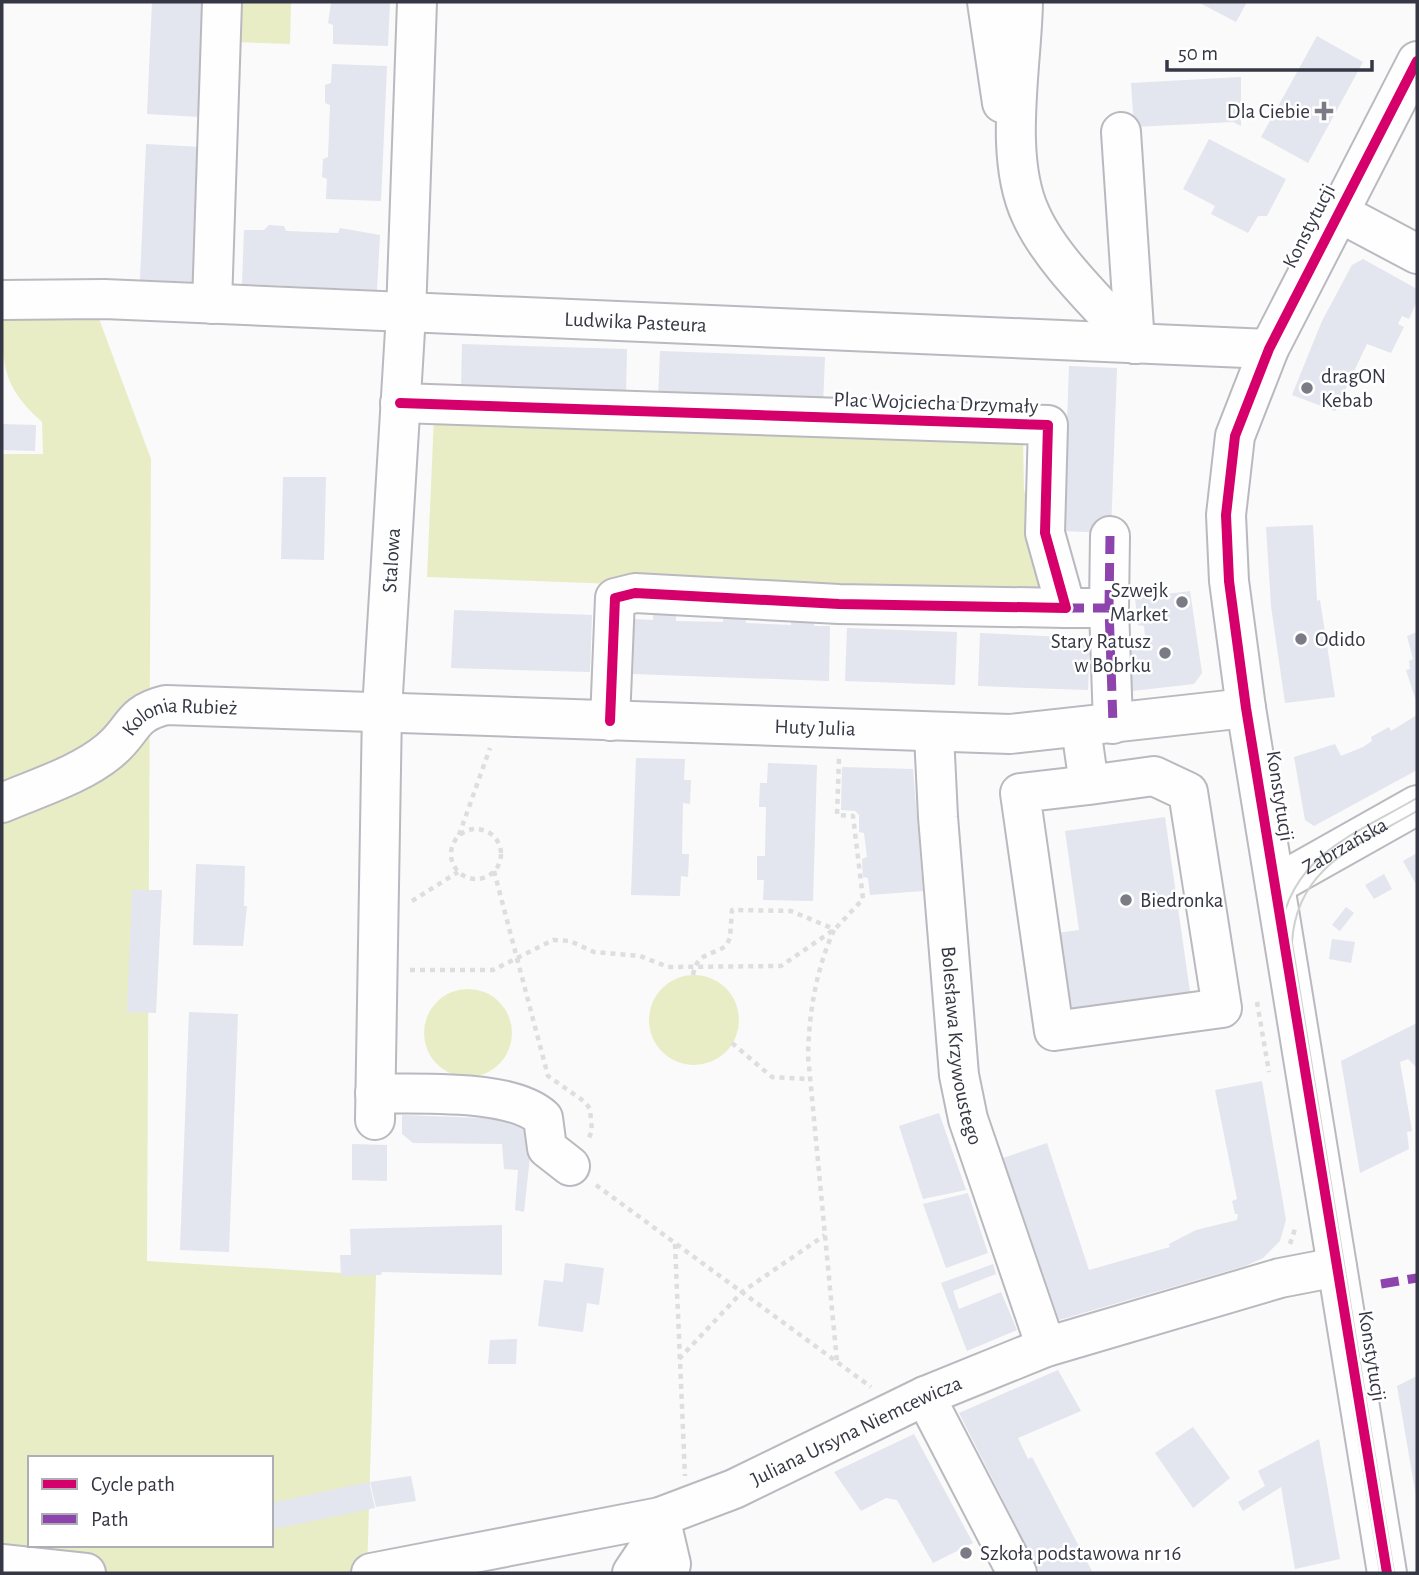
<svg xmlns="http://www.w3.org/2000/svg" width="1419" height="1575" font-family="'Alegreya Sans',sans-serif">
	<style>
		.green { fill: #e9edc6; fill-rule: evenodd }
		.building { fill: #e3e5ef }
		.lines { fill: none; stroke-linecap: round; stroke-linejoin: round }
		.minor-casing { stroke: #b9b9bf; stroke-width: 42 }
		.path { stroke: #dededf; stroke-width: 4.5; stroke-dasharray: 5 5; stroke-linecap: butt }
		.minor { stroke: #fefefe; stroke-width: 38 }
		.tram { stroke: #cfd0d0; stroke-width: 2 }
		.quiet { stroke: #8e44ad; stroke-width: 9; stroke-dasharray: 18 9; stroke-linecap: butt }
		.cycleway-casing { stroke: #fff; stroke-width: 15 }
		.cycleway { stroke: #d6006c; stroke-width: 10 }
		.poi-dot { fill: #7a7b84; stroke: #fff; stroke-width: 2.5 }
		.labels { text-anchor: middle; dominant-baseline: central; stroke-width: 5; stroke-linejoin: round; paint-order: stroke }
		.poi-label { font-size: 21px; fill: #353744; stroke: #fff; text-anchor: start }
		.street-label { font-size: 21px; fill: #353744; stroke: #fff }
	</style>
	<rect width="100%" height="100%" fill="#fafafa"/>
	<!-- green -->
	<g class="green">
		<polygon points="238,2 291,2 290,44 237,42"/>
		<path d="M 2,315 L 98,316 L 151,459 L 147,1261 L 376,1275 L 367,1573 L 2,1573 L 2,454 L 43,454 L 42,422 C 3,387 2,366 2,315 ZM 30,1458 L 271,1458 L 271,1545 L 30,1545 Z"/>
		<polygon points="434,416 1023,438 1024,490 1042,540 1044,600 427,577"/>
		<circle cx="694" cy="1020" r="45"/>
		<circle cx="468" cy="1033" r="44"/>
	</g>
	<!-- building -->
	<g class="building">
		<polygon points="152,2 212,2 201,117 147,114"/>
		<polygon points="390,2 388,46 333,44 333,25 328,23 331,3"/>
		<polygon points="1198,2 1247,2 1236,22"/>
		<polygon points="1317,36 1363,62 1308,163 1261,137"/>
		<polygon points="332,64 387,66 381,201 326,199 327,179 322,177 323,159 328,157 330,105 325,103 325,85 331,83"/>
		<polygon points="1241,77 1241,126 1233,122 1134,127 1131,83"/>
		<polygon points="1209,139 1286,179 1267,216 1258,216 1248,233 1211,214 1215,206 1183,189"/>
		<polygon points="146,144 201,147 194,282 140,280"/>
		<polygon points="269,225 284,226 286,231 338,233 340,228 380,235 377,290 242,284 244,230 264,230"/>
		<polygon points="1363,259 1417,289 1417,301 1409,319 1402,316 1398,324 1404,327 1391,353 1367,344 1335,411 1292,395 1322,321 1352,265"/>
		<polygon points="462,344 627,349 626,397 461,391"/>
		<polygon points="660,351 825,357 823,405 658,398"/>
		<polygon points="1069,366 1117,368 1111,533 1063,531"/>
		<polygon points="2,424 36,425 35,451 2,450"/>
		<polygon points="283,477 326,477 324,560 281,559"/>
		<polygon points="1313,525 1317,601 1320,600 1335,697 1285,703 1271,606 1266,527"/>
		<polygon points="1190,591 1202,673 1194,684 1132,691 1124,638 1145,636 1144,626 1138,625 1135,598"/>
		<polygon points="454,610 592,615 590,672 451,668"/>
		<polygon points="653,612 676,614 676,621 723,622 723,615 746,616 746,623 791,625 791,618 814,619 814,626 830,626 829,681 633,674 634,619 653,620"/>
		<polygon points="847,628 957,632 955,685 845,681"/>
		<polygon points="1417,632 1417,704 1406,670 1410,669 1409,661 1413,659 1407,636"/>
		<polygon points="980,633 1090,638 1088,690 978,686"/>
		<polygon points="1417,715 1417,770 1314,826 1305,820 1294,757 1335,744 1341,756 1363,747 1372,741 1371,737 1389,727 1391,731"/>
		<polygon points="636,758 685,759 684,780 691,780 690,804 683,803 682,854 689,854 688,877 681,876 680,896 631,895"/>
		<polygon points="768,763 817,765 813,901 763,900 764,880 757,880 757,856 765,856 766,807 759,807 760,783 767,783"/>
		<polygon points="842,767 913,769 923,891 870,895 868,878 863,877 862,859 867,857 864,833 859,832 859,815 855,811 841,810"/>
		<polygon points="1165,817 1190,992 1068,1009 1057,933 1079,930 1065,831"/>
		<polygon points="1417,853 1417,886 1403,861"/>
		<polygon points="196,864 245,866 244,906 247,906 243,946 193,945"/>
		<polygon points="1384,874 1392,889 1374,899 1365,885"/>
		<polygon points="132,890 162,890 156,1013 127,1012"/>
		<polygon points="1346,907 1354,913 1340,931 1332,925"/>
		<polygon points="1332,939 1355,942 1351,963 1329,959"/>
		<polygon points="189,1012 238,1014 229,1252 180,1250"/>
		<polygon points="1417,1023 1417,1068 1408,1059 1400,1062 1412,1131 1407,1132 1409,1149 1360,1173 1341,1061"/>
		<polygon points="1262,1081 1286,1220 1280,1241 1263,1258 1245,1266 1059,1320 1003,1158 1047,1143 1089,1270 1170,1247 1169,1244 1196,1230 1237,1220 1238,1214 1235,1214 1232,1201 1237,1199 1215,1090"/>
		<polygon points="939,1113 966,1190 923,1199 899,1126"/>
		<polygon points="402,1115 534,1120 524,1212 515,1210 518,1170 504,1169 502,1144 413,1143 402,1134"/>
		<polygon points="352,1144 387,1145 387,1181 352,1180"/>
		<polygon points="968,1193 988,1253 946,1268 923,1204"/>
		<polygon points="502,1225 502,1275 382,1272 381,1275 341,1276 340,1255 351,1255 350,1229"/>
		<polygon points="565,1263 604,1268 599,1305 587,1303 583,1332 538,1326 544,1280 563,1282"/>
		<polygon points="993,1264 996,1274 953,1291 959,1309 1001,1292 1017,1330 967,1351 941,1283"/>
		<polygon points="517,1339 516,1364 488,1364 490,1340"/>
		<polygon points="1058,1370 1081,1411 1018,1438 1028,1459 1032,1457 1093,1573 1040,1573 959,1413"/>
		<polygon points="1417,1376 1417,1495 1416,1496 1397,1386"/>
		<polygon points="1193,1427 1230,1478 1193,1508 1155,1453"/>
		<polygon points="914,1434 973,1543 933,1563 897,1500 886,1498 861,1511 834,1472"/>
		<polygon points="1319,1439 1340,1559 1295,1569 1281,1487 1243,1511 1238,1502 1265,1486 1258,1471"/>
		<polygon points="411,1476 416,1501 376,1507 370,1482"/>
		<polygon points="369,1482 375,1508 275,1529 271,1503"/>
	</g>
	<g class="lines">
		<defs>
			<g id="minor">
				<polyline points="987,2 1002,103"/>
				<path d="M 1023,2 C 1022,66 1003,156 1031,215 C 1051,260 1102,307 1135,344"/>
				<polyline points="1121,132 1135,344"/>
				<polyline points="1338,212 1417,254"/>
				<path id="s1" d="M 2,300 L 104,299 L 1269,349"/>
				<polyline points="212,304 222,2"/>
				<polyline points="400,403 1048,425 1045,533 1066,608 839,604 635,593 615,598 610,721"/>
				<polyline points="1066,608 1109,608 1113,724"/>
				<polyline points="1109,608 1110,536"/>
				<polyline points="1081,728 1089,785 1154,776 1188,792 1222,1008 1054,1031 1020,793 1089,785"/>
				<path id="s2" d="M 934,734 L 938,817 L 959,1075 L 968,1119 L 1046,1347"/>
				<path id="s3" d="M 2,803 C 37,788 80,775 109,751 C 135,730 129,714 166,705 L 1010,734 L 1246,708"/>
				<path id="s4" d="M 1275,885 L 1417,805"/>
				<path d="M 375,1093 C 421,1095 510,1088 543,1118 L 547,1148 L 570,1166"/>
				<path id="s5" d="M 375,1120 L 382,710 L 406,314 L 417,2"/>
				<polyline points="925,1396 1017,1573"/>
				<polyline points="660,1517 671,1564 669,1573"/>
				<polyline points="2,1564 86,1573"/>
				<path id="s6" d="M 371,1573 L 660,1517 L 734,1489 L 925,1396 L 1046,1347 L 1280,1278 L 1337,1267"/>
				<polyline points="632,1573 646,1552 665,1541"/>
				<polyline points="1387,1573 1246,708 1229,581 1226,515 1235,436 1269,349 1417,61"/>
			</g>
		</defs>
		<!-- minor casing -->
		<use href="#minor" class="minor-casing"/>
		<!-- path -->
		<g class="path">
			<circle cx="476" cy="854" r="25"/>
			<polyline points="459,835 490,748"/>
			<polyline points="494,871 548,1076 585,1102 590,1109 592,1131 587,1142"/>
			<polyline points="412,901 458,872"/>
			<path d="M 834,930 C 816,970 809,1012 808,1056 L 837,1362"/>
			<polyline points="410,970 493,970 553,940 570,941 594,952 640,956 668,967 781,966 835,929 863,899 853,816 837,815 839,758"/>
			<path d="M 693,975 C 697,952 711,956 726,946 L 730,938 L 732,910 L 791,911 L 834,929"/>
			<polyline points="1257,1002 1269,1072"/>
			<polyline points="732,1043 772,1077 810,1079"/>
			<polyline points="596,1185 871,1387"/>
			<polyline points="675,1244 685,1476"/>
			<polyline points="1290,1244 1296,1226"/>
			<polyline points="679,1359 742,1292 825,1235"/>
		</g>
		<!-- minor -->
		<use href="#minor" class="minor"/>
		<!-- tram -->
		<g class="tram">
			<path d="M 1380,1573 L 1279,943 C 1285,857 1352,836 1417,798"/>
			<path d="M 1394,1573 L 1292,943 C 1296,866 1359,845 1417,811"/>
		</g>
		<!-- quiet -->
		<g class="quiet">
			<polyline points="1066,608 1109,608 1113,724"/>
			<polyline points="1109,608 1110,536"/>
			<polyline points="1381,1284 1417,1278"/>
		</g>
		<defs>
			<g id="cycleway">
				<polyline points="400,403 1048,425 1045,533 1066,608 839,604 635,593 615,598 610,721"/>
				<polyline points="1387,1573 1246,708 1229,581 1226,515 1235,436 1269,349 1417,61"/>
			</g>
		</defs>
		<!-- cycleway casing -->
		<use href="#cycleway" class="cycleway-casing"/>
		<!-- cycleway -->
		<use href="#cycleway" class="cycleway"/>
	</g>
	<!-- markers -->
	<g class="poi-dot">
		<path d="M1320.5 100.5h7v7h7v7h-7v7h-7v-7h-7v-7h7z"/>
		<circle cx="1307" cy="388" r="7"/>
		<circle cx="1182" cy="602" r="7"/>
		<circle cx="1301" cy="639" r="7"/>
		<circle cx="1165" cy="653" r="7"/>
		<circle cx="1126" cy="900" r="7"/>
		<circle cx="966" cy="1553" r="7"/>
	</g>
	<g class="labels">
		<!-- poi labels -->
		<g class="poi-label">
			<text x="1310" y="111" text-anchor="end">Dla Ciebie</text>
			<text x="1321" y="376">dragON<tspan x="1321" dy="24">Kebab</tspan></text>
			<text x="1168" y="590" text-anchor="end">Szwejk<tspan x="1168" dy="24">Market</tspan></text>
			<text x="1315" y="639">Odido</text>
			<text x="1151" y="641" text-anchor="end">Stary Ratusz<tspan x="1151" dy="24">w Bobrku</tspan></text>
			<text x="1140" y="900">Biedronka</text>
			<text x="980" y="1553">Szkoła podstawowa nr 16</text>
		</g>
		<!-- street labels -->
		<g class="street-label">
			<text transform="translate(1309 226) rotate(-63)">Konstytucji</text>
			<text stroke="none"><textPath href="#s1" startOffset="634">Ludwika Pasteura</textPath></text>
			<text transform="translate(936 403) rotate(2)">Plac Wojciecha Drzymały</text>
			<text stroke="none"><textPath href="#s5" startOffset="560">Stalowa</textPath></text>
			<text stroke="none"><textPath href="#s3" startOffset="205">Kolonia Rubież</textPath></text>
			<text stroke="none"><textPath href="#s3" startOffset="844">Huty Julia</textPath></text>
			<text transform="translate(1280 796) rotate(81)">Konstytucji</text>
			<text stroke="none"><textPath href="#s4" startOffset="80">Zabrzańska</textPath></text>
			<text stroke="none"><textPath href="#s2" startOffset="313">Bolesława Krzywoustego</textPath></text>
			<text transform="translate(1372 1356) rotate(81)">Konstytucji</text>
			<text stroke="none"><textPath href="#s6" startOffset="509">Juliana Ursyna Niemcewicza</textPath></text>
		</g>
	</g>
	<!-- border -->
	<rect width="1419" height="1575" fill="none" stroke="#353744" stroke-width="7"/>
	<!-- legend -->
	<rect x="28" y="1456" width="245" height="91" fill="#ffffff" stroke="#aeafb4" stroke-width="2"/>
	<rect x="42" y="1479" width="35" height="10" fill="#d6006c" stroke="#aeafb4" stroke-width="2"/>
	<text x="91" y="1491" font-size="21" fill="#353744">Cycle path</text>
	<rect x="42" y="1514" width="35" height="10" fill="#8e44ad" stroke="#aeafb4" stroke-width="2"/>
	<text x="91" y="1526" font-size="21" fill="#353744">Path</text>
	<!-- scale -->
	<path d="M1167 60v10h205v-10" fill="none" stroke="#353744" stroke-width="3.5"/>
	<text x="1178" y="60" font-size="21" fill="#353744" stroke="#ffffff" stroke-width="5" paint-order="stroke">50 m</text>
</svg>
